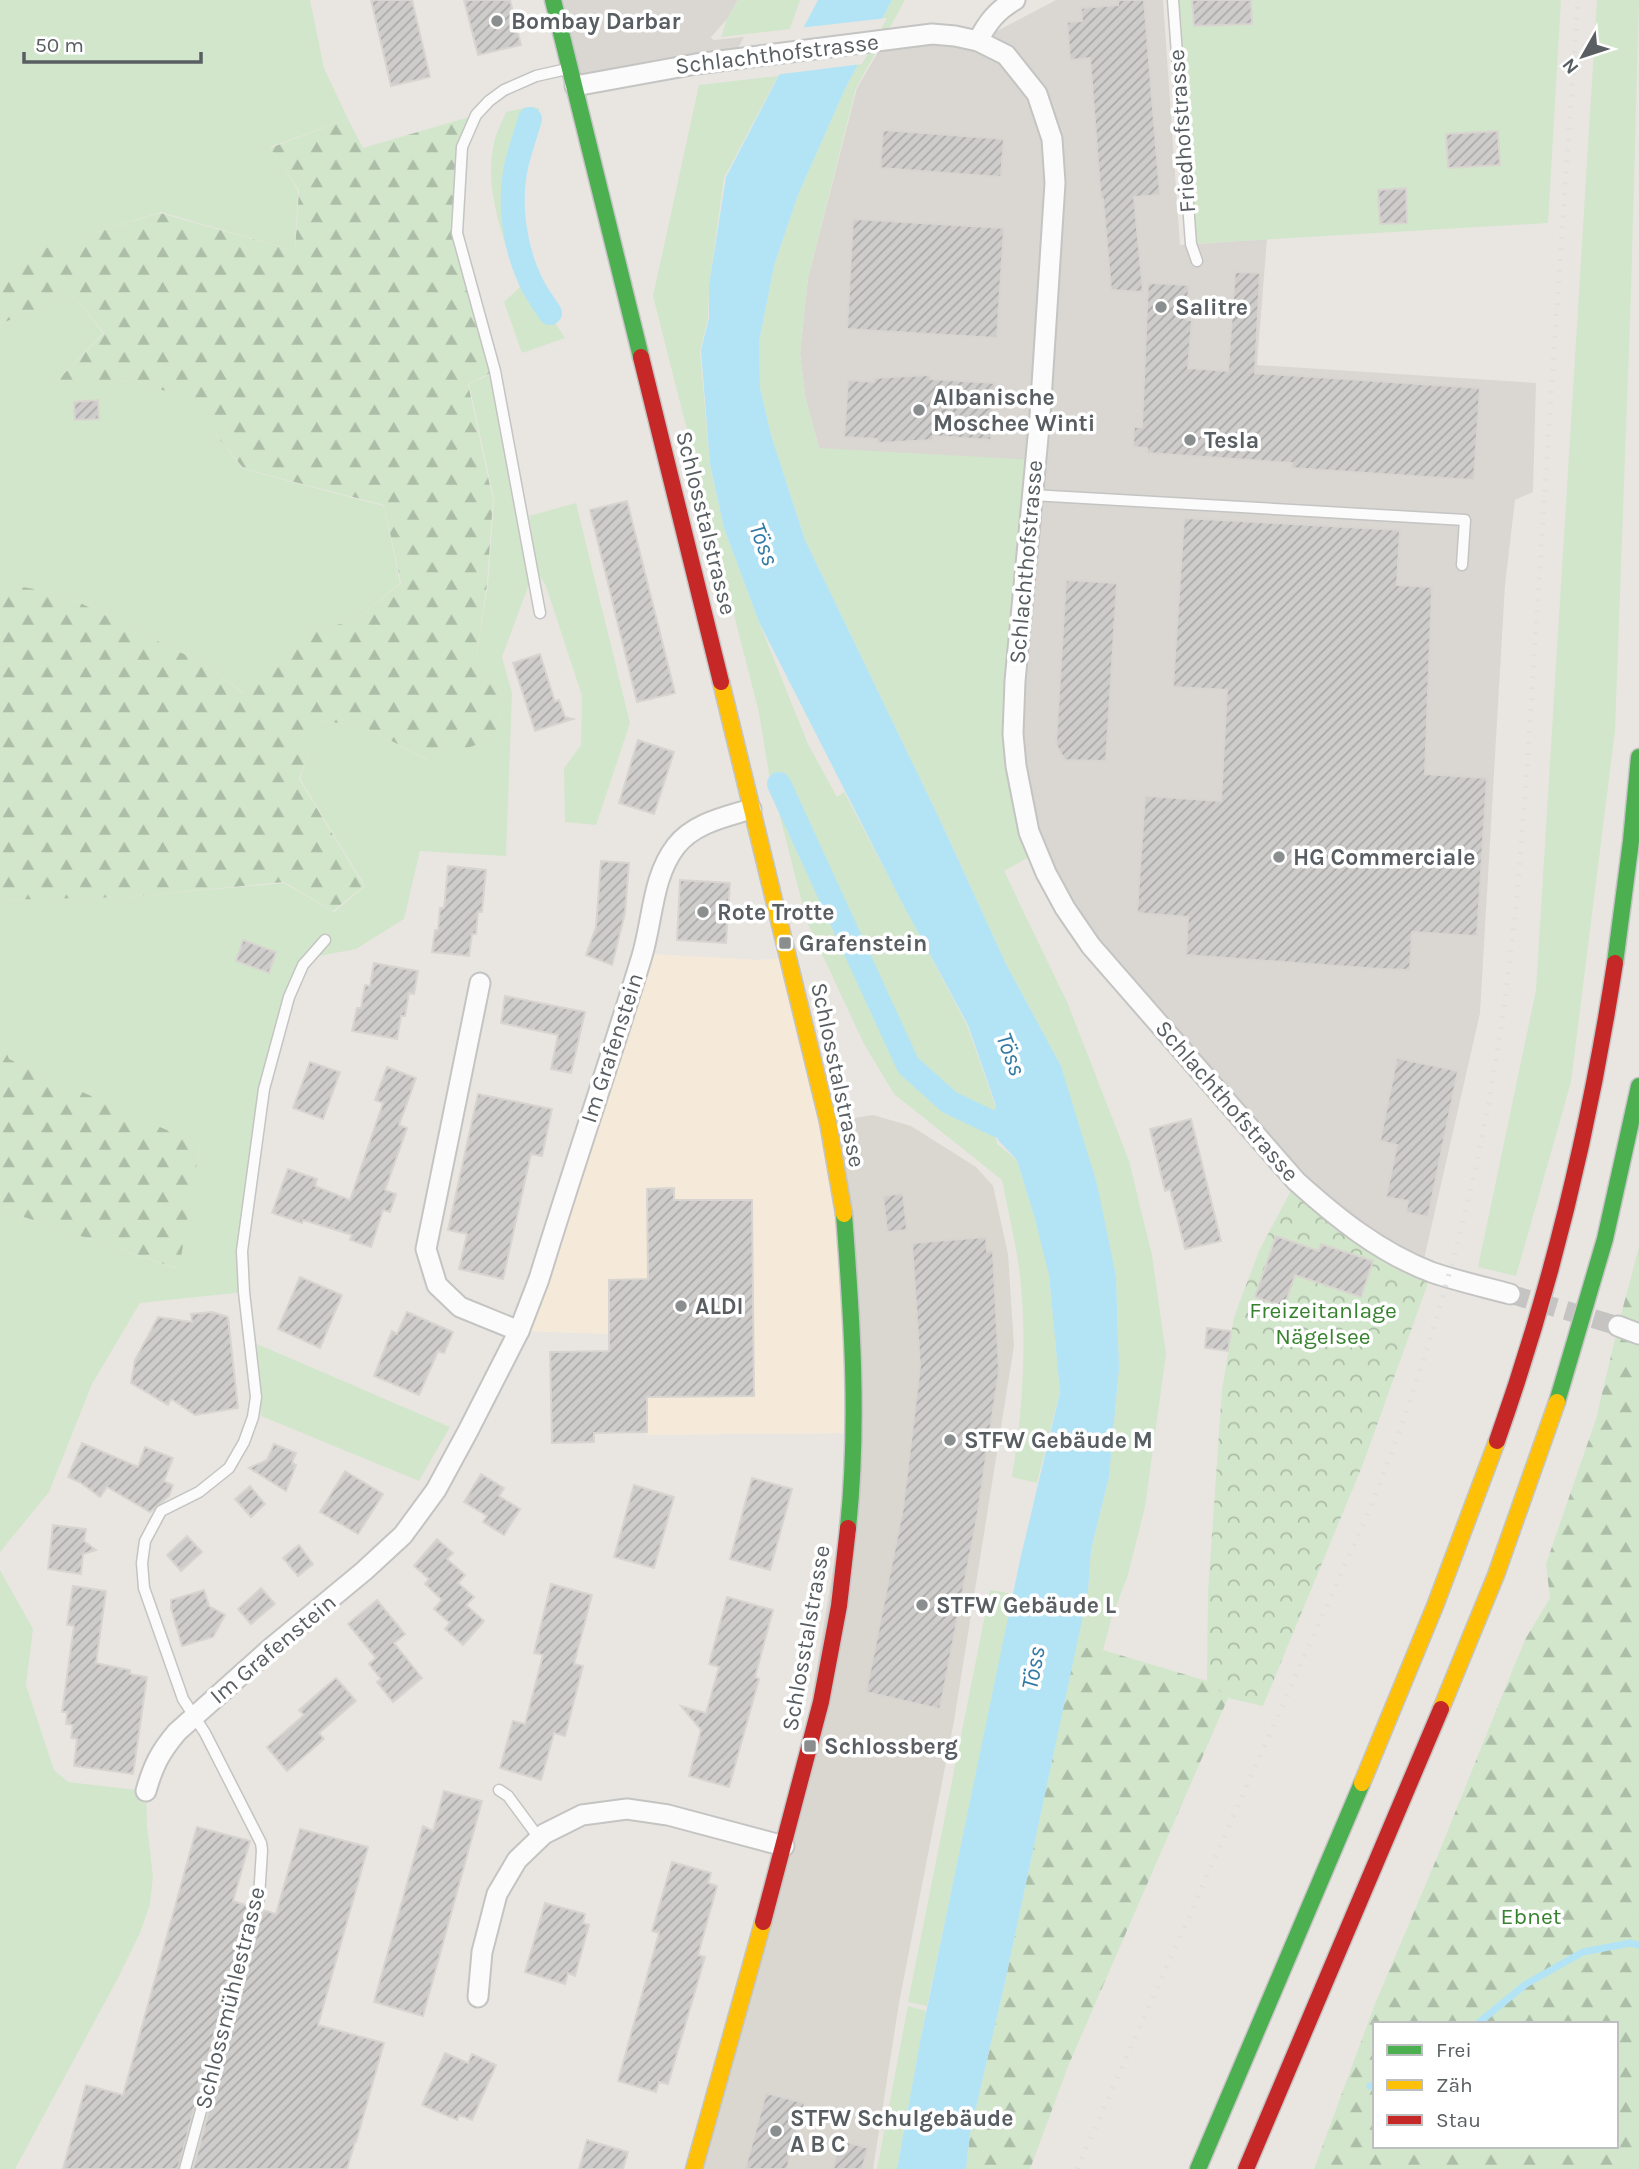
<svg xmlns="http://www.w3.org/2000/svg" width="1639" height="2169" font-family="Karla,sans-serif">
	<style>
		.commercial { fill: #f5ead9 }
		.industrial { fill: #dad7d3 }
		.education { fill: #dad6d0 }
		.green { fill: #d2e6cb }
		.forest { fill: url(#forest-firs); fill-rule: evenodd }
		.park { fill: url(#park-crowns) }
		.water { fill: #b3e4f6 }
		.pier { fill: #e9e6e2 }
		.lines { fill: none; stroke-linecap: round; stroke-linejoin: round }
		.stream { stroke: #b3e4f6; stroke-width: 7 }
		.canal { stroke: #b3e4f6; stroke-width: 24 }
		.building { fill: url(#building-hatch); stroke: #d8d5d1; stroke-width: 2 }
		.street-tunnel { stroke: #c5c4c2; stroke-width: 19; stroke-dasharray: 19 10; stroke-linecap: butt }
		.lane-casing { stroke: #c4c4c3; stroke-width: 13 }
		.street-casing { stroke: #c4c4c3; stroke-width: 23 }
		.fast-casing { stroke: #c5c5c5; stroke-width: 19 }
		.slow-casing { stroke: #c5c5c5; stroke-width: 19 }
		.jam-casing { stroke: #c5c5c5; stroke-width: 19 }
		.lane { stroke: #fcfbfb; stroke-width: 10 }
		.street { stroke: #fcfbfb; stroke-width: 19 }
		.fast { stroke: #4caf50; stroke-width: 16 }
		.slow { stroke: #ffc107; stroke-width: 16 }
		.jam { stroke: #c62828; stroke-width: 16 }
		.rail { stroke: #e0e0e0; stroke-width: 5; stroke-dasharray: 2 9; stroke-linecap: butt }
		.poi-dot { fill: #8b8e8e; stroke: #fff; stroke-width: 2.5 }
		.labels { text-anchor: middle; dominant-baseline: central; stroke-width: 7; stroke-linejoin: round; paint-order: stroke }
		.poi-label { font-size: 23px; font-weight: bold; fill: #585e61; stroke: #fff; text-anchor: start }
		.street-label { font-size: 23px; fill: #585e61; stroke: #fff }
		.park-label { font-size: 23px; fill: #37822e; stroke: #fff }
		.water-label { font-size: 24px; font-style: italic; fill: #317aa3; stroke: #fff }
	</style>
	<defs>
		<pattern id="forest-firs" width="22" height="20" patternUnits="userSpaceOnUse" patternTransform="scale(1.75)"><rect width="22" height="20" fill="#d2e6cb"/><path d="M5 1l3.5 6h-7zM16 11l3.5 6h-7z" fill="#adbea8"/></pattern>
		<pattern id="park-crowns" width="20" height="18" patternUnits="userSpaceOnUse" patternTransform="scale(1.75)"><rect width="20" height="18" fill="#d2e6cb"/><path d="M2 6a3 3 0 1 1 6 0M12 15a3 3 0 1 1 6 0" fill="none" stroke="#adbea8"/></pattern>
		<pattern id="building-hatch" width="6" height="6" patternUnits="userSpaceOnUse" patternTransform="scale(1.75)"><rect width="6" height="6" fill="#cfcdcb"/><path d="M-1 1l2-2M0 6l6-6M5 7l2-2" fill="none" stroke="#abaaa8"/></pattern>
	</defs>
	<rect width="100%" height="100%" fill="#e9e6e2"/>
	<!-- commercial -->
	<polygon class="commercial" points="652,954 758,960 789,958 828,1122 854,1433 647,1435 644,1335 519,1331"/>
	<!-- industrial -->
	<g class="industrial">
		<polygon points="553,0 738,0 727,19 711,37 713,40 744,37 732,59 575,86"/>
		<polygon points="1056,0 1163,0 1180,245 1267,239 1257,365 1536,383 1533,492 1515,500 1505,585 1480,1013 1422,1268 1329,1211 1091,946 819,448 805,396 800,353 808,278 857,88 885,40 978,41"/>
	</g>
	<!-- education -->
	<polygon class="education" points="873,1115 911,1126 976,1167 993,1186 1008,1254 1014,1346 954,1721 899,2003 873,2169 694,2169 793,1813 853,1446 828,1122"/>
	<!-- green -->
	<g class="green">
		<polygon points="0,0 310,0 324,68 348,119 270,147 298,190 295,251 161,212 0,263"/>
		<polygon points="738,0 800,0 790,29 721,37 727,19"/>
		<polygon points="892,0 905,0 856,88 808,278 800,353 805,396 819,448 1035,460 1013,734 1038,852 1004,871 1068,1004 1129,1161 1152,1255 1166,1354 1145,1507 1127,1578 1112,1616 1103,1650 1076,1646 1088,1592 1091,1550 1109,1477 1119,1368 1116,1276 1061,1066 1006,964 940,820 805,540 771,435 760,388 759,342 774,266 798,195 845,89"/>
		<polygon points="1173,0 1561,0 1548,223 1191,244"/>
		<polygon points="1597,0 1639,0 1631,293 1615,731 1571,1082 1516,1276 1478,1267 1536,990"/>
		<path d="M 778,76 L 724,178 L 709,286 L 708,318 L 700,351 L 710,465 L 724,528 L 759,622 L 808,744 L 837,797 L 844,792 L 967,1025 L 996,1108 L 992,1111 L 997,1144 L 1017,1160 L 1043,1245 L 1049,1274 L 1060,1391 L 1037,1483 L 1012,1477 C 1023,1410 1027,1343 1020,1275 C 1016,1243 1008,1212 1002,1180 L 894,1094 L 864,1044 L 807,922 L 769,774 L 759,713 L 653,296 L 699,85 Z"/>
		<path d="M 528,107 L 539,108 L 538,120 L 528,119 L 514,171 L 512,194 L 517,249 L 529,283 L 565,338 L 522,353 L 504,302 L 520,287 C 505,241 483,192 494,143 C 496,133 502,122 506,112 Z"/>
		<polygon points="72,294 103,333 52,386 130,381 185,396 243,469 384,506 400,583 355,621 311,630 244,693 206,665 62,594 0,584 0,324"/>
		<polygon points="493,373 529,584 502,657 512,693 506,856 420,851 404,919 356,949 303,959 264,1089 245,1220 244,1292 140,1303 92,1384 49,1492 0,1552 0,1209 178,1269 200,1146 9,1059 0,1036 0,900 125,897 284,883 334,912 365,886 300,779 318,721 361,725 429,761 496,738 503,696 477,654 488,584 494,500 469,384"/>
		<polygon points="576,503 630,723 596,825 565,822 564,768 581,745 582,696 546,586 538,573 529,516"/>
		<polygon points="257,1344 450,1427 419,1481 261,1416"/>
		<polygon points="0,1570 33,1629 26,1685 54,1770 68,1782 146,1791 147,1825 153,1877 150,1904 140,1933 118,1978 15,2169 0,2169"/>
		<polygon points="990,1590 1014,1594 927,2006 908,2002"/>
		<polygon points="908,2006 926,2011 897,2169 877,2169"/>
	</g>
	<!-- forest -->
	<g class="forest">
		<polygon points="476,115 462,147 457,233 495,371 468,384 493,500 487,584 477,654 503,696 496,738 430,761 361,725 319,721 299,779 364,886 333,911 284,882 125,897 0,900 0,583 62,594 206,665 243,693 311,630 355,621 401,583 384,505 244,469 184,396 130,381 51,387 104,333 72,294 0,324 0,262 160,213 295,251 299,190 270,148 348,119 363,148"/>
		<polygon points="0,1036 9,1059 200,1145 179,1269 0,1209"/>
		<path d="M 1639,1247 L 1639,2169 L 1314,2169 L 1375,2004 L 1436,1860 L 1514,1666 L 1526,1638 L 1550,1598 L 1546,1564 L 1596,1419 L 1618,1326 ZM 1375,2024 L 1616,2024 L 1616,2146 L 1375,2146 Z"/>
		<polygon points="1076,1646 1103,1650 1207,1681 1228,1698 1069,2064 1030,2169 966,2169 970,2134 1005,1982"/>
	</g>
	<!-- park -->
	<polygon class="park" points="1296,1181 1432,1272 1363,1464 1263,1706 1228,1698 1207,1681 1208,1592 1222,1390 1234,1317 1259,1251"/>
	<!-- water -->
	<polygon class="water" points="818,0 892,0 845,89 798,195 774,266 759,342 760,388 771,435 805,540 940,820 1006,964 1061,1066 1097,1184 1116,1276 1119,1368 1109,1477 1091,1550 1088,1592 1005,1982 970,2134 966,2169 897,2169 921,2037 1020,1560 1060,1392 1049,1275 1035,1219 1017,1160 998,1140 993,1114 996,1106 968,1025 900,899 759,622 724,528 710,464 701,350 709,318 709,285 726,177"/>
	<!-- pier -->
	<polygon class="pier" points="887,18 862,64 774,75 799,28"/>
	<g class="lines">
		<!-- stream -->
		<g class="stream">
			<polyline points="1477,2024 1526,1984 1583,1952 1630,1943 1639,1945"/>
			<polyline points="1370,2086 1375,2085"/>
		</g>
		<!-- canal -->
		<g class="canal">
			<path d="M 530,119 C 525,137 518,155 515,172 C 509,207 515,248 530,280 C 535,292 543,302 550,313"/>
			<polyline points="779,784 908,1065 949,1102 997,1125 1025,1135"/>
		</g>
	</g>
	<!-- building -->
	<g class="building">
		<polygon points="371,0 412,0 430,77 391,86"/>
		<polygon points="464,0 510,0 521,45 478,55"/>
		<polygon points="1118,0 1144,0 1160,195 1134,197 1143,292 1111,290 1103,199 1101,200 1090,58 1070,60 1067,22 1082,21 1081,8 1118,5"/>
		<polygon points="1192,0 1251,0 1252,24 1194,26"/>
		<polygon points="883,130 1004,139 1001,177 880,168"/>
		<polygon points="1498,131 1500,165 1448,168 1446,134"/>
		<polygon points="1406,188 1407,223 1380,224 1378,190"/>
		<polygon points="853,219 1004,228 997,338 847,329"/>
		<polygon points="1235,272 1260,273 1255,373 1480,388 1474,480 1291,468 1292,463 1147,453 1147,448 1133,447 1134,427 1142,427 1148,283 1189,285 1187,320 1192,320 1188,368 1228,371"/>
		<polygon points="930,375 930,379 995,383 991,440 933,436 933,440 877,443 877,439 844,437 848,380 874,382 874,378"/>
		<polygon points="98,400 99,419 75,420 74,402"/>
		<polygon points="627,501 675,693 637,702 590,510"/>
		<polygon points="1184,518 1400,530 1397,585 1432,587 1425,774 1487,778 1477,936 1412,932 1410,970 1380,969 1186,955 1188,917 1137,913 1145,796 1221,801 1227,690 1173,687"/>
		<polygon points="1066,580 1117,583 1106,761 1065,760 1056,745"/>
		<polygon points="540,654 555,702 559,700 565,717 573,719 535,731 513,663"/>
		<polygon points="638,740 674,752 654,814 619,803"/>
		<polygon points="601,861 629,863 625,913 612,965 586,955 596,927"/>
		<polygon points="448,866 486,870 482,912 478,912 476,934 472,934 469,956 432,952 435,930 438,930 440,908 444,908"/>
		<polygon points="680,880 730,883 726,943 677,940"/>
		<polygon points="243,940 276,952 269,973 236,961"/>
		<polygon points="374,963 418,971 414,994 409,993 405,1016 401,1016 397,1039 352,1031 357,1008 361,1008 365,985 370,986"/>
		<polygon points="505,996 585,1012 571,1073 551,1069 558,1035 501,1023"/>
		<polygon points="1397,1058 1458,1071 1428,1217 1406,1212 1408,1201 1386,1197 1397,1145 1380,1141"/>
		<polygon points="310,1062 340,1072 323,1119 293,1108"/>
		<polygon points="387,1067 416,1078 399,1125 407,1128 385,1190 396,1194 390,1212 383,1210 371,1247 350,1240 352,1235 303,1220 302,1223 272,1213 288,1169 317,1179 315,1186 350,1200 383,1103 375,1100"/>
		<polygon points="478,1094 552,1109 542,1156 531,1154 503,1279 459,1269 467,1234 448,1230"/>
		<polygon points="1191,1119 1221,1241 1185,1249 1170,1189 1165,1191 1150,1129"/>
		<polygon points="674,1188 674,1200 752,1200 754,1396 647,1397 647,1432 594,1433 594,1442 552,1443 550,1352 609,1351 609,1280 648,1279 647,1189"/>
		<polygon points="903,1193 907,1230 887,1232 883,1196"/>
		<polygon points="1276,1236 1319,1251 1321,1244 1373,1261 1361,1297 1295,1275 1284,1307 1255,1297"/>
		<polygon points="986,1237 987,1251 993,1250 999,1371 977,1518 940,1709 866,1692 903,1508 920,1367 912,1243"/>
		<polygon points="300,1277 342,1295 320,1348 278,1329"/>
		<polygon points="212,1312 228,1317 238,1408 195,1415 171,1399 168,1405 131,1383 135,1360 158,1317 192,1322 191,1314"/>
		<polygon points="407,1312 453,1332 444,1353 438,1351 419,1395 374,1376 392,1331 397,1334"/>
		<polygon points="1207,1328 1231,1331 1228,1351 1205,1348"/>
		<polygon points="82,1443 138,1467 145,1447 173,1458 164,1481 173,1485 169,1496 150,1512 107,1487 100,1497 81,1483 68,1477"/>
		<polygon points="274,1444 296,1453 292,1463 296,1465 286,1491 249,1468 267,1460"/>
		<polygon points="345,1471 383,1494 358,1534 320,1512"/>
		<polygon points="481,1474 504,1488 499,1496 520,1509 504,1535 483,1522 487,1516 464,1502"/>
		<polygon points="752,1478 792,1489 770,1570 730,1559"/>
		<polygon points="634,1485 674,1497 654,1568 614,1557"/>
		<polygon points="250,1486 265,1504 251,1517 235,1499"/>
		<polygon points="53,1525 86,1529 84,1541 96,1550 83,1554 81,1574 48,1569"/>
		<polygon points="187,1536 202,1552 181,1571 167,1555"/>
		<polygon points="437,1539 453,1553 447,1559 465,1575 458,1583 474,1597 466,1605 484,1621 463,1645 445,1629 450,1623 434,1609 442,1600 425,1584 429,1579 414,1566"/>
		<polygon points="299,1545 313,1564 298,1576 283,1558"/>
		<polygon points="551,1584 592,1595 574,1664 583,1666 565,1736 554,1733 541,1780 500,1768 513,1721 525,1724 543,1655 534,1653"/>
		<polygon points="73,1586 106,1591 96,1663 130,1670 130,1674 147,1677 133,1774 74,1766 77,1739 71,1738 73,1725 66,1724 67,1712 62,1712 74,1626 67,1625"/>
		<polygon points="261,1588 275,1604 251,1624 238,1609"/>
		<polygon points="204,1590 209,1606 225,1615 213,1637 182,1646 171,1608 171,1600"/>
		<polygon points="727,1597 773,1610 755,1677 759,1679 729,1787 689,1776 701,1730 681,1706 706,1713 719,1667 709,1664"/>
		<polygon points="377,1600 405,1634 394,1643 422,1678 393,1702 377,1682 381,1679 369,1664 376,1658 348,1624"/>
		<polygon points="336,1678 356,1701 319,1733 324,1739 287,1771 267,1747 304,1715 299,1710"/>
		<polygon points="444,1791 482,1801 423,2016 374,2002 423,1826 433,1831"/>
		<polygon points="197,1827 250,1841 233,1901 249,1906 178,2169 63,2169 86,2085 123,2095"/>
		<polygon points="300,1829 368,1847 318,2025 384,2043 356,2142 355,2142 347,2169 193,2169 263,1910 276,1914"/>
		<polygon points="672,1862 711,1873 708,1883 717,1886 698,1955 705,1957 668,2084 659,2082 656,2092 618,2081 659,1933 652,1931"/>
		<polygon points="545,1903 585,1914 583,1923 589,1925 575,1976 568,1973 565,1984 525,1972"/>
		<polygon points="445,2053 468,2063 472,2054 496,2065 472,2120 459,2115 457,2120 422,2105"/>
		<polygon points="766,2093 805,2103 787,2169 745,2169"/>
		<polygon points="587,2140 628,2152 623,2169 579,2169"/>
		<polygon points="840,2140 868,2148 862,2169 833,2169"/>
	</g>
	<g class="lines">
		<!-- street-tunnel -->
		<polyline class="street-tunnel" points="1510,1294 1618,1326"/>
		<defs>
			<g id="lane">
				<polyline points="1173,0 1191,244 1197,261"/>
				<polyline points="1032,495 1465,520 1462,565"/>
				<polyline points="540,613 495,371 457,233 462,147 476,115 489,101 504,90 536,76 567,69"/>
				<polyline points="499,1790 508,1796 539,1838"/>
				<polyline points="185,2169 259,1898 262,1850 261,1843 205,1733 183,1699 144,1588 142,1563 145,1541 161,1511 199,1492 229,1468 244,1442 253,1417 256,1397 244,1292 242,1251 264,1089 289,997 303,965 325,940"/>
			</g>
			<g id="street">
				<path d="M 978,41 C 987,23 997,10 1015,0"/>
				<path d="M 575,86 L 696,64 L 932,34 L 955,36 L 978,41 L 1006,55 L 1037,94 L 1052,139 L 1055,183 L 1040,416 L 1015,681 L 1013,734 L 1016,766 L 1029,832 L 1046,873 L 1065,908 L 1091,946 L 1296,1181 C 1337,1218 1379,1252 1431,1272 C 1457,1281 1484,1287 1510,1294"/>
				<polyline points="480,983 426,1249 437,1285 460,1307 519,1331"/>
				<polyline points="1618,1326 1639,1334"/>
				<path d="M 146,1791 C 153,1766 160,1752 177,1732 L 271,1648 L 364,1571 L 403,1535 L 436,1490 L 468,1431 L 519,1331 L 539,1279 C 572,1171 609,1064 642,956 C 653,919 652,877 676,846 C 694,823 725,817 751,809"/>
				<polyline points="478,1997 482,1952 497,1894 517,1860 544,1834 582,1815 627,1809 668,1815 784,1846"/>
			</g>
			<g id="fast">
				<polyline points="553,0 641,357"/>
				<polyline points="1615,963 1631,841 1639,757"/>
				<path d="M 844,1214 C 852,1319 859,1423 848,1528"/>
				<polyline points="1557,1402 1605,1239 1639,1086"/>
				<polyline points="1198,2169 1362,1783"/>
			</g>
			<g id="slow">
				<polyline points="721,682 828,1122 844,1214"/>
				<polyline points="1441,1709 1496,1575 1557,1402"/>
				<polyline points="1362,1783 1435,1606 1497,1441"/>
				<polyline points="694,2169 763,1922"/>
			</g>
			<g id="jam">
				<polyline points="641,357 721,682"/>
				<path d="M 1497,1441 C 1552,1286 1590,1125 1615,963"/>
				<polyline points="763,1922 821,1702 839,1606 848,1528"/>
				<polyline points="1246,2169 1441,1709"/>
			</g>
		</defs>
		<!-- lane casing -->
		<use href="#lane" class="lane-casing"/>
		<!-- street casing -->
		<use href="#street" class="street-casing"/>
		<!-- fast casing -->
		<use href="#fast" class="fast-casing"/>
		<!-- slow casing -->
		<use href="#slow" class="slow-casing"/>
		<!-- jam casing -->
		<use href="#jam" class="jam-casing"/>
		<!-- lane -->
		<use href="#lane" class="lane"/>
		<!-- street -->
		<use href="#street" class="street"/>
		<!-- fast -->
		<use href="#fast" class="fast"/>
		<!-- slow -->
		<use href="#slow" class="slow"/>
		<!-- jam -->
		<use href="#jam" class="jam"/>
		<!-- rail -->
		<path class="rail" d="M 1077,2169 L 1372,1504 C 1430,1356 1474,1204 1498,1047 C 1523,888 1529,726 1540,566 C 1552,377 1565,189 1578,0"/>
	</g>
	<!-- markers -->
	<g class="poi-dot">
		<circle cx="497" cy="21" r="7"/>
		<circle cx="1161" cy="307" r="7"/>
		<circle cx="919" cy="410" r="7"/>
		<circle cx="1190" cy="440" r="7"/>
		<circle cx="1279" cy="857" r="7"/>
		<circle cx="703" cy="912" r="7"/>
		<rect x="778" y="936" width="14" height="14" rx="3.5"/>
		<circle cx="681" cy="1306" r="7"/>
		<circle cx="950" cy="1440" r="7"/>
		<circle cx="922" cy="1605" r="7"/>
		<rect x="803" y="1739" width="14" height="14" rx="3.5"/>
		<circle cx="776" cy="2131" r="7"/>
	</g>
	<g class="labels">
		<!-- poi labels -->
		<g class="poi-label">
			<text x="511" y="21">Bombay Darbar</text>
			<text x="1175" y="307">Salitre</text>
			<text x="933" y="397">Albanische<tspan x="933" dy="26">Moschee Winti</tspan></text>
			<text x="1204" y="440">Tesla</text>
			<text x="1293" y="857">HG Commerciale</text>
			<text x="717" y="912">Rote Trotte</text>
			<text x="799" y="943">Grafenstein</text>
			<text x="695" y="1306">ALDI</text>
			<text x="964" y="1440">STFW Gebäude M</text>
			<text x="936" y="1605">STFW Gebäude L</text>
			<text x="824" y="1746">Schlossberg</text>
			<text x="790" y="2118">STFW Schulgebäude<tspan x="790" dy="26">A B C</tspan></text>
		</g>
		<!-- street labels -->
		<g class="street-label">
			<text transform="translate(777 54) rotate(-7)">Schlachthofstrasse</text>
			<text transform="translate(1182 131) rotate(-94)">Friedhofstrasse</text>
			<text transform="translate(706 523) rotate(76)">Schlosstalstrasse</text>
			<text transform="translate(1026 562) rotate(-85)">Schlachthofstrasse</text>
			<text transform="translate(612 1048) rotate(-72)">Im Grafenstein</text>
			<text transform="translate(838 1075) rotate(78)">Schlosstalstrasse</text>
			<text transform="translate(1227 1101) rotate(49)">Schlachthofstrasse</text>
			<text transform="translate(806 1638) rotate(-80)">Schlosstalstrasse</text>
			<text transform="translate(273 1649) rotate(-40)">Im Grafenstein</text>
			<text transform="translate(230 1998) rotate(-76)">Schlossmühlestrasse</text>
		</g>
		<!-- park labels -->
		<g class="park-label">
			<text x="1323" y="1310">Freizeitanlage<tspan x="1323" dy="26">Nägelsee</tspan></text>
			<text x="1531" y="1916">Ebnet</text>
		</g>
		<!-- water labels -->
		<g class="water-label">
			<text transform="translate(764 544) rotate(69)">Töss</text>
			<text transform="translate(1011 1054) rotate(69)">Töss</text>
			<text transform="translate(1033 1668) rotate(-79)">Töss</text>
		</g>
	</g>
	<!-- legend -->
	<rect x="1373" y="2022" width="245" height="126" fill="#ffffff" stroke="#bcbfc0" stroke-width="2"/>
	<rect x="1387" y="2045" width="35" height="10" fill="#4caf50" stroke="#bcbfc0" stroke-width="2"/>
	<text x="1436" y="2057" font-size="21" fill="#585e61">Frei</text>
	<rect x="1387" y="2080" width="35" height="10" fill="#ffc107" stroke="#bcbfc0" stroke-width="2"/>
	<text x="1436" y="2092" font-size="21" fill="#585e61">Zäh</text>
	<rect x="1387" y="2115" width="35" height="10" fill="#c62828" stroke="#bcbfc0" stroke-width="2"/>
	<text x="1436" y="2127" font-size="21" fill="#585e61">Stau</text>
	<!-- north arrow -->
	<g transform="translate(1583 56) rotate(231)" stroke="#ffffff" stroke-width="5" paint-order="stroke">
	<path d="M0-5L12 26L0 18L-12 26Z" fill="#585e61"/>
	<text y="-10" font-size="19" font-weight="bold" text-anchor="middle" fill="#585e61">N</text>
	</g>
	<!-- scale -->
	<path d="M24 52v10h177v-10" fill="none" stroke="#585e61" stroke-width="3.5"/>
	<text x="35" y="52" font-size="21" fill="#585e61" stroke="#ffffff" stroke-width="5" paint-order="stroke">50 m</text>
</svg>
